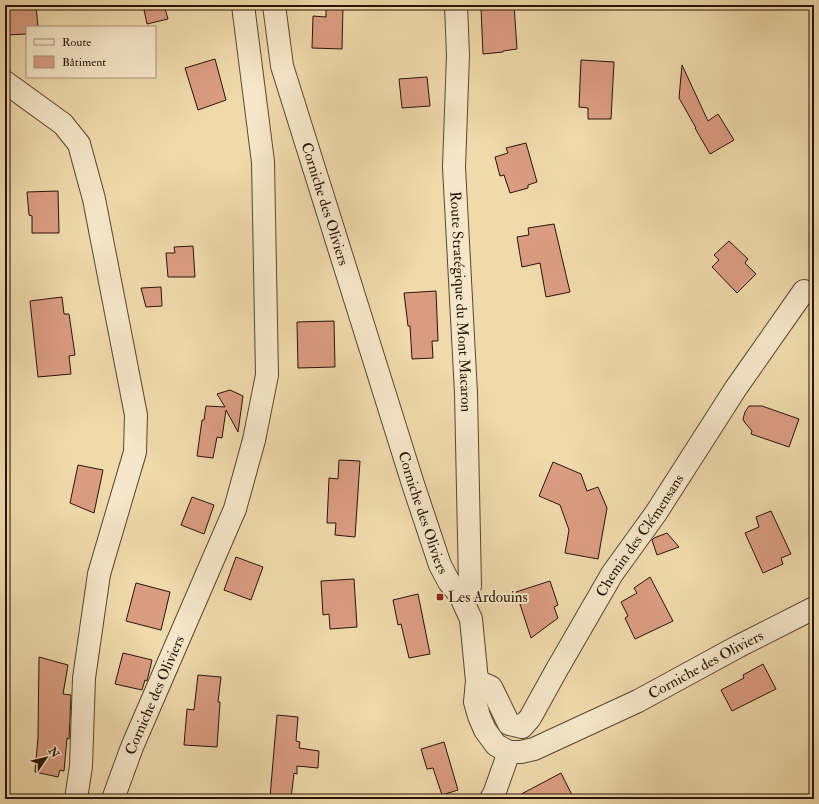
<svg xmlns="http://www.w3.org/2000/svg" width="819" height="804" font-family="'IM FELL Double Pica',serif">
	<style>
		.building { fill: #db9d82; stroke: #291305 }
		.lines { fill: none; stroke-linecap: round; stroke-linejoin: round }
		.minor-casing { stroke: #5a452f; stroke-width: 24 }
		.tertiary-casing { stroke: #5a452f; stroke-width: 24 }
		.minor { stroke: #f5e7c9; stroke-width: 22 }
		.tertiary { stroke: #f5e7c9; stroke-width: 22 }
		.poi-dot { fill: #8f2418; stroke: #f5e7c9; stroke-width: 1.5 }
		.labels { text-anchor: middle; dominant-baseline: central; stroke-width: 4; stroke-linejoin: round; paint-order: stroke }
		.street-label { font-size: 15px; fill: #291305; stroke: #f5e7c9 }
		.poi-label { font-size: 15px; fill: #291305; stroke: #f5e7c9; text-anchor: start }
	</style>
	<rect width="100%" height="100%" fill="#efdaac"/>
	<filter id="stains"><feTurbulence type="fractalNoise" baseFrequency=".005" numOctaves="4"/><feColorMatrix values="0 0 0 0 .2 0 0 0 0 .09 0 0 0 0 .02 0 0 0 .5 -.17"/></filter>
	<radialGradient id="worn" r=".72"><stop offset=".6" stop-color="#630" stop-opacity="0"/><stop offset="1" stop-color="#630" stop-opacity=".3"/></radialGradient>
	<!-- building -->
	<g class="building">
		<polygon points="5,5 36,5 38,27 27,27 27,34 5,35"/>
		<polygon points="143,5 164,5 168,19 147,24"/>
		<polygon points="326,5 343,5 342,49 312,48 313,16 326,17"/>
		<polygon points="514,5 517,49 503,51 503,52 483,54 481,8"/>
		<polygon points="215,59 226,100 198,110 185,68"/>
		<polygon points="581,60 614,62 611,119 588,119 588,108 579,107"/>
		<polygon points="682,65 708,121 718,114 734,140 710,154 695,128 696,128 679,98"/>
		<polygon points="427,77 430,106 402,108 399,79"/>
		<polygon points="526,143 537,182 528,185 528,188 510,193 504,175 500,176 495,157 508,153 506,148"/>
		<polygon points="58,191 59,233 32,233 32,216 29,215 27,192"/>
		<polygon points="554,224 570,292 546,297 540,263 522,267 517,237 529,235 528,228"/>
		<polygon points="729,241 748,259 745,263 756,274 737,293 712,267 719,260 714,255"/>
		<polygon points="193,246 195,277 168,277 166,253 175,253 174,247"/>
		<polygon points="161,287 162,306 146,307 141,288"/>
		<polygon points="436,291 438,341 432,341 433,358 412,359 410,326 408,326 404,293"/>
		<polygon points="62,297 64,314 69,314 75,355 69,356 71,374 38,377 30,301"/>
		<polygon points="334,321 335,367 298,368 297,322"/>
		<polygon points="230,390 243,396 238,432 226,410 222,438 217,437 213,458 197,456 202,420 204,420 206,406 225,407 217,394"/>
		<polygon points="749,406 762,406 799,419 789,447 751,434 752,431 745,423 743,419 745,412"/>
		<polygon points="339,460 360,461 355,537 335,535 336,523 327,523 329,478 338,479"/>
		<polygon points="553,462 581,474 587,491 598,487 607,508 598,559 565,553 569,530 560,505 539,496"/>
		<polygon points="78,465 103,470 94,513 70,503"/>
		<polygon points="192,497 214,505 204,534 181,525"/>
		<polygon points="771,511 791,554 781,558 783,564 763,573 745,533 759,527 756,517"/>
		<polygon points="667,533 679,547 657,555 652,540 654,538"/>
		<polygon points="236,557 263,567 251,600 224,590"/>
		<polygon points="650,577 673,621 635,639 625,618 628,616 621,602 637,593 634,588"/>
		<polygon points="354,579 357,627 330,629 329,614 323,615 321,581"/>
		<polygon points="550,581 558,605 554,607 558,618 531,638 516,592"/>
		<polygon points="136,583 170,592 161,630 126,621"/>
		<polygon points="418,594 430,654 409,658 401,624 398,625 393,600"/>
		<polygon points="123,653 152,660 147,681 145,680 142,690 115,684"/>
		<polygon points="39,657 68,665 63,694 71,695 69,739 67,738 64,771 60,770 58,777 35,772 38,737"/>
		<polygon points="763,664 776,689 732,711 721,690 744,678 743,675"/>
		<polygon points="198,675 221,677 218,702 220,702 217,747 184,745 187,709 194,710"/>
		<polygon points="277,715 298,717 296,741 300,742 299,748 319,751 318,768 297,766 297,774 294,773 291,799 270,797"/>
		<polygon points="444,742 458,790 442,795 433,768 427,769 421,749"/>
		<polygon points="561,773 574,799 512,799"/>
	</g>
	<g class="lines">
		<defs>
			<g id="minor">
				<path id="s1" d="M 456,5 L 458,55 L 454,167 L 466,393 L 470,586 L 460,595"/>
				<path id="s2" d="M 477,681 L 491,687 L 509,724 L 522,727 L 530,718 L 556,671 L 612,574 L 656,513 L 736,388 L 804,291"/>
				<polyline points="491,799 494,794 509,752"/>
			</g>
			<g id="tertiary">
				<path id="s3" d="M 274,5 L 282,66 L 413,484 L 440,565 L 449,582 L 460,595 L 471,619 L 477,681 L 475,702 L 479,716 L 485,730 L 496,745 L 509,752 L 521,752 L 534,749 L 638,701 L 739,646 L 814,608"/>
				<polyline points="5,82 63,124 79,144 94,199 136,415 135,452 99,574 84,678 81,766 76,799"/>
				<path id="s4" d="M 113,799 L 132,747 L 235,509 L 254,440 L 267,375 L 263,162 L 243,5"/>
			</g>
		</defs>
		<!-- minor casing -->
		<use href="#minor" class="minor-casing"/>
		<!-- tertiary casing -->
		<use href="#tertiary" class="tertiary-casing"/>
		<!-- minor -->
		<use href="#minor" class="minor"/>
		<!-- tertiary -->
		<use href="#tertiary" class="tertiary"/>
	</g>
	<!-- markers -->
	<rect class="poi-dot" x="436" y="593" width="8" height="8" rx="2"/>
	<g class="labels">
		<!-- street labels -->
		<g class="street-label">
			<text stroke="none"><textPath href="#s3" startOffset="206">Corniche des Oliviers</textPath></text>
			<text stroke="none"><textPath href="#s1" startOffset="297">Route Stratégique du Mont Macaron</textPath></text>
			<text stroke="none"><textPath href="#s3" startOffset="530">Corniche des Oliviers</textPath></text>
			<text stroke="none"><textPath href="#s2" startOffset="295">Chemin des Clémensans</textPath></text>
			<text stroke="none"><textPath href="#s3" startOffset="1011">Corniche des Oliviers</textPath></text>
			<text stroke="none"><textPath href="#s4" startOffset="112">Corniche des Oliviers</textPath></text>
		</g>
		<!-- poi labels -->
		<g class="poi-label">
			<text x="448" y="597">Les Ardouins</text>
		</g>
	</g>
	<!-- margin -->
	<rect width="819" height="804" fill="none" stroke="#efdaac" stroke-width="20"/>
	<rect x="6" y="6" width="807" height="792" fill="none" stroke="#291305" stroke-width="2"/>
	<rect x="10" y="10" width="799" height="784" fill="none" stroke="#291305"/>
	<!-- legend -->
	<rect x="26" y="26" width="130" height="52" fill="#f5e7c9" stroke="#a3927b"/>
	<rect x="34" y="39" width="20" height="6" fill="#f5e7c9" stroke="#a3927b"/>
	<text x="62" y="46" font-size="12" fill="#291305">Route</text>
	<rect x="34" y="56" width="20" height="12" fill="#db9d82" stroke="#a3927b"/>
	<text x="62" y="66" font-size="12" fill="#291305">Bâtiment</text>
	<!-- north arrow -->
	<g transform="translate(46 758) rotate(55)" stroke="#f5e7c9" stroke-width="3" paint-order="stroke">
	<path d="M0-3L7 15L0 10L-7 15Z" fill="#291305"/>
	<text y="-6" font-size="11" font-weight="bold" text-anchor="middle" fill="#291305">N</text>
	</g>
	<rect width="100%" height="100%" filter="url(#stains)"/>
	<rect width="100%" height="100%" fill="url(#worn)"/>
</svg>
